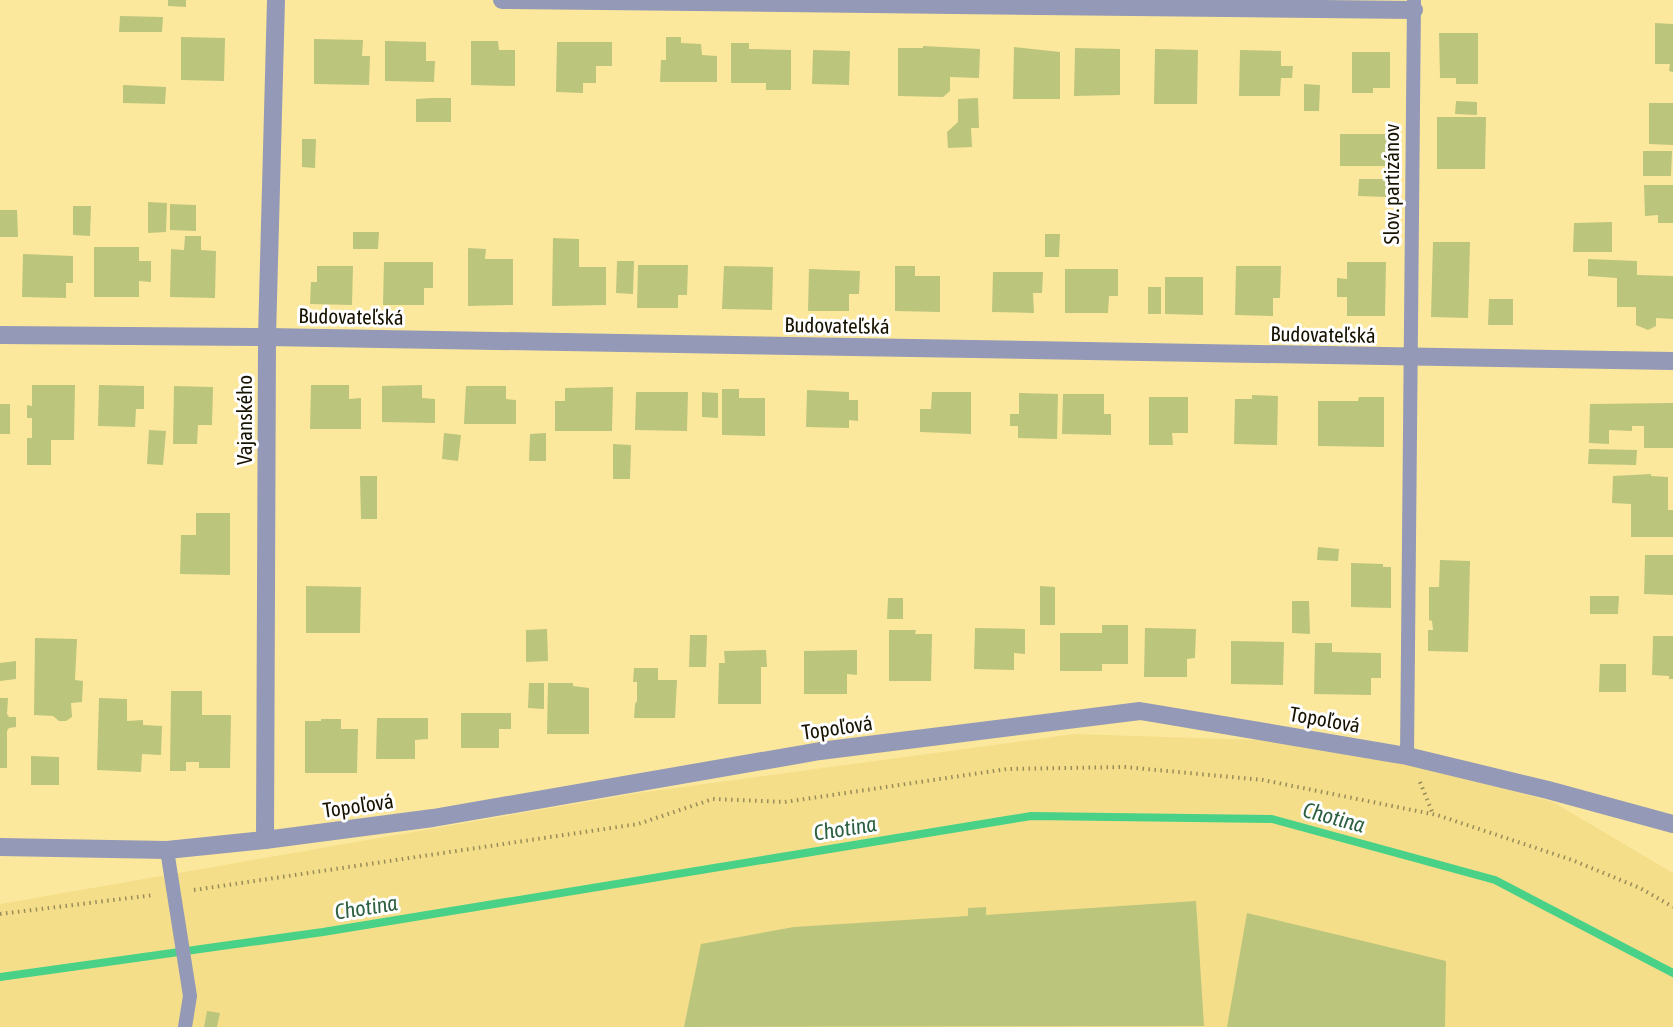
<svg xmlns="http://www.w3.org/2000/svg" width="1673" height="1027" font-family="'Asap Condensed',sans-serif">
	<style>
		.built { fill: #f4de8a }
		.lines { fill: none; stroke-linecap: round; stroke-linejoin: round }
		.stream { stroke: #49d287; stroke-width: 8 }
		.building { fill: #bbc57c }
		.path { stroke: #9a8c59; stroke-width: 4; stroke-dasharray: 1.5 4.5; stroke-linecap: butt }
		.lane { stroke: #9399b6; stroke-width: 14 }
		.street { stroke: #9399b6; stroke-width: 18 }
		.labels { text-anchor: middle; dominant-baseline: central; stroke-width: 6; stroke-linejoin: round; paint-order: stroke }
		.street-label { font-size: 21px; fill: #181200; stroke: #fff }
		.water-label { font-size: 22px; font-style: italic; fill: #2d6142; stroke: #fff }
	</style>
	<rect width="100%" height="100%" fill="#fce89d"/>
	<!-- built -->
	<polygon class="built" points="1075,734 1347,743 1553,802 1673,873 1673,1027 0,1027 0,904 638,793"/>
	<g class="lines">
		<!-- stream -->
		<polyline class="stream" points="0,977 323,932 1031,816 1272,819 1495,880 1673,973"/>
	</g>
	<!-- building -->
	<g class="building">
		<polygon points="168,0 186,0 186,7 168,6"/>
		<polygon points="120,16 163,17 162,32 119,32"/>
		<polygon points="1655,23 1673,24 1673,72 1669,71 1670,64 1655,64"/>
		<polygon points="1439,33 1478,33 1478,84 1456,84 1456,78 1440,78"/>
		<polygon points="181,37 225,38 224,81 181,80"/>
		<polygon points="666,37 681,37 681,43 701,44 702,55 717,56 717,82 660,82 661,60 666,60"/>
		<polygon points="314,39 363,40 362,56 370,56 369,85 314,84"/>
		<polygon points="385,41 426,42 426,61 435,61 434,82 385,81"/>
		<polygon points="471,41 498,41 499,50 515,50 515,86 471,85"/>
		<polygon points="557,42 612,42 612,66 596,66 596,83 583,83 583,93 556,92"/>
		<polygon points="731,43 749,43 749,49 791,50 791,90 766,90 766,83 731,83"/>
		<polygon points="923,46 980,49 979,78 950,77 950,91 943,97 898,96 898,48 923,48"/>
		<polygon points="1014,47 1060,52 1060,99 1013,99"/>
		<polygon points="1075,48 1120,49 1120,95 1074,96"/>
		<polygon points="1155,49 1198,50 1197,104 1154,104"/>
		<polygon points="813,50 850,51 849,85 812,84"/>
		<polygon points="1240,50 1281,51 1281,66 1293,66 1292,78 1281,78 1280,96 1239,96"/>
		<polygon points="1352,52 1390,52 1390,88 1373,88 1373,93 1352,93"/>
		<polygon points="1304,84 1320,85 1319,111 1304,111"/>
		<polygon points="123,85 166,87 165,104 123,103"/>
		<polygon points="432,98 451,98 451,122 416,122 416,99"/>
		<polygon points="978,98 979,128 971,128 972,147 948,148 947,132 958,122 958,99"/>
		<polygon points="1456,101 1477,102 1477,115 1455,114"/>
		<polygon points="1649,103 1673,103 1673,145 1649,144"/>
		<polygon points="1437,117 1486,117 1485,169 1437,169"/>
		<rect x="1340" y="134" width="47" height="32"/>
		<polygon points="302,139 316,139 315,168 302,167"/>
		<polygon points="1643,151 1672,151 1671,176 1643,176"/>
		<polygon points="1359,179 1387,179 1387,197 1358,196"/>
		<polygon points="1644,185 1673,185 1673,223 1658,223 1658,215 1645,216"/>
		<polygon points="148,202 167,203 166,232 148,233"/>
		<polygon points="170,204 196,205 196,231 170,230"/>
		<polygon points="73,206 91,206 90,236 73,235"/>
		<polygon points="0,210 17,210 18,237 0,237"/>
		<polygon points="1612,222 1612,252 1573,252 1574,223"/>
		<polygon points="353,232 379,232 378,249 353,249"/>
		<polygon points="1045,234 1060,234 1059,257 1045,257"/>
		<polygon points="185,236 201,236 201,250 216,251 215,298 170,297 171,249 184,250"/>
		<polygon points="553,238 579,239 579,267 606,267 606,305 552,306"/>
		<polygon points="1433,242 1470,242 1468,318 1431,317"/>
		<polygon points="94,247 139,247 139,261 151,261 151,282 139,281 139,297 94,297"/>
		<polygon points="468,248 486,249 485,259 513,259 513,305 468,306"/>
		<polygon points="23,254 73,256 73,283 66,283 66,298 22,297"/>
		<polygon points="1588,259 1637,261 1637,275 1673,276 1673,319 1656,318 1656,326 1648,330 1636,325 1636,307 1617,307 1617,278 1588,276"/>
		<polygon points="617,261 634,261 633,294 616,293"/>
		<polygon points="384,262 433,262 433,288 424,288 424,305 383,305"/>
		<polygon points="1347,262 1386,262 1385,316 1347,316 1347,297 1337,297 1337,278 1347,279"/>
		<polygon points="638,265 688,265 687,295 678,295 678,308 637,308"/>
		<polygon points="317,266 353,266 352,305 310,304 311,282 317,282"/>
		<polygon points="724,266 773,267 772,310 722,309"/>
		<polygon points="895,266 915,266 915,276 940,276 940,312 895,311"/>
		<polygon points="1236,266 1281,266 1280,298 1273,298 1273,316 1235,315"/>
		<polygon points="809,269 860,271 859,294 849,294 849,311 808,311"/>
		<polygon points="1065,269 1118,269 1118,296 1109,296 1108,313 1065,313"/>
		<polygon points="993,272 1043,272 1042,293 1033,293 1034,313 992,312"/>
		<polygon points="1165,277 1203,277 1203,315 1165,314"/>
		<rect x="1148" y="287" width="13" height="27"/>
		<polygon points="1489,299 1513,299 1513,325 1488,325"/>
		<polygon points="32,385 75,385 74,440 51,440 51,465 27,465 27,438 32,438 32,418 27,418 27,405 32,406"/>
		<polygon points="99,385 144,386 144,409 136,409 135,427 98,426"/>
		<polygon points="311,385 349,385 349,399 361,398 361,429 310,429"/>
		<polygon points="422,385 422,398 435,399 435,423 382,422 382,386"/>
		<polygon points="174,386 213,387 212,425 198,425 197,444 173,444"/>
		<polygon points="466,386 506,386 506,399 516,400 516,424 464,424"/>
		<polygon points="613,387 612,431 555,431 555,401 565,401 565,388"/>
		<polygon points="722,389 739,389 739,398 765,398 765,436 722,435"/>
		<polygon points="807,390 849,392 849,400 858,400 858,421 849,420 849,428 806,427"/>
		<polygon points="636,392 688,392 687,431 635,430"/>
		<polygon points="702,392 718,393 718,418 702,417"/>
		<polygon points="932,392 971,392 971,434 920,432 920,409 931,409"/>
		<polygon points="1019,393 1058,394 1057,439 1018,438 1018,426 1010,426 1010,414 1019,414"/>
		<polygon points="1063,394 1104,394 1104,414 1111,414 1111,435 1062,434"/>
		<polygon points="1252,395 1278,396 1277,445 1234,444 1235,399 1252,399"/>
		<polygon points="1149,397 1188,397 1188,433 1172,433 1173,445 1149,445"/>
		<polygon points="1359,397 1384,397 1384,447 1318,446 1318,401 1358,401"/>
		<polygon points="1673,403 1673,448 1644,448 1644,426 1632,426 1632,431 1609,430 1609,444 1589,443 1590,404"/>
		<rect x="0" y="404" width="10" height="30"/>
		<polygon points="149,430 166,431 163,465 147,464"/>
		<polygon points="444,433 461,435 458,461 442,459"/>
		<polygon points="546,433 546,461 529,461 530,434"/>
		<polygon points="613,444 631,445 630,479 613,479"/>
		<polygon points="1589,449 1637,450 1636,465 1588,464"/>
		<polygon points="1651,474 1651,476 1668,477 1668,510 1673,510 1673,537 1631,537 1631,504 1612,503 1613,476"/>
		<polygon points="360,476 377,476 377,519 361,519"/>
		<polygon points="196,513 230,513 230,575 180,574 181,535 196,535"/>
		<polygon points="1318,547 1339,549 1338,561 1317,560"/>
		<polygon points="1645,555 1673,555 1673,595 1644,594"/>
		<polygon points="1440,560 1470,561 1468,652 1428,651 1428,630 1433,630 1432,621 1429,620 1429,587 1439,587"/>
		<polygon points="1351,563 1383,564 1383,567 1391,567 1391,608 1351,607"/>
		<polygon points="306,586 361,587 360,633 306,633"/>
		<polygon points="1040,586 1055,587 1055,625 1040,625"/>
		<polygon points="1590,596 1619,596 1618,614 1590,614"/>
		<polygon points="888,598 903,598 903,619 887,619"/>
		<polygon points="1292,601 1309,601 1310,634 1292,633"/>
		<polygon points="1102,625 1128,625 1128,664 1102,664 1102,671 1060,671 1060,633 1102,633"/>
		<polygon points="975,628 1025,629 1025,654 1014,653 1014,670 974,669"/>
		<polygon points="1145,628 1196,629 1195,658 1187,659 1187,677 1144,677"/>
		<polygon points="547,629 548,661 526,662 526,630"/>
		<polygon points="889,630 916,630 915,634 932,634 931,681 889,681"/>
		<polygon points="690,635 707,635 706,667 689,667"/>
		<polygon points="1653,636 1673,636 1673,679 1669,679 1669,676 1652,675"/>
		<polygon points="35,638 77,639 75,680 83,681 82,702 71,703 72,717 66,721 59,721 53,716 34,715"/>
		<polygon points="1231,641 1284,642 1283,685 1231,684"/>
		<polygon points="1315,643 1332,643 1332,652 1381,653 1381,678 1371,678 1371,695 1314,694"/>
		<polygon points="766,650 767,667 761,667 761,704 718,704 719,663 725,663 724,651"/>
		<polygon points="857,650 857,675 847,674 847,694 804,694 804,651"/>
		<polygon points="16,661 16,679 0,681 0,663"/>
		<polygon points="1600,664 1626,664 1626,692 1599,692"/>
		<polygon points="634,668 658,668 658,680 677,680 675,718 634,718 635,704 637,701 637,682 633,682"/>
		<polygon points="529,683 544,683 544,709 528,708"/>
		<polygon points="548,683 573,683 573,686 589,688 589,734 547,734"/>
		<polygon points="171,691 202,691 202,715 231,715 230,768 199,768 199,762 186,762 186,771 170,771"/>
		<polygon points="0,698 8,698 7,714 9,717 16,717 16,727 9,728 7,731 7,768 0,768"/>
		<polygon points="99,698 127,699 127,721 143,720 143,725 162,726 161,755 142,754 141,772 97,770"/>
		<polygon points="461,713 511,713 511,729 499,729 499,748 461,748"/>
		<polygon points="377,718 428,718 428,739 415,740 415,759 376,759"/>
		<polygon points="321,719 341,719 341,729 358,729 357,773 305,773 305,721 321,721"/>
		<polygon points="31,756 59,757 59,785 31,785"/>
		<polygon points="1196,901 1204,1026 684,1027 701,944 794,927 968,916 968,908 986,907 986,915"/>
		<polygon points="1247,913 1446,961 1445,1027 1227,1027"/>
		<polygon points="207,1011 220,1013 217,1027 204,1027"/>
	</g>
	<g class="lines">
		<!-- path -->
		<g class="path">
			<polyline points="1420,782 1433,814"/>
			<polyline points="194,890 638,824 713,799 785,802 1007,769 1125,767 1263,780 1437,815 1572,860 1640,888 1673,907"/>
			<polyline points="0,914 154,895"/>
		</g>
		<!-- lane -->
		<g class="lane">
			<polyline points="1407,756 1414,0"/>
			<polyline points="167,850 190,996 185,1027"/>
		</g>
		<!-- street -->
		<g class="street">
			<polyline points="502,0 1414,10"/>
			<polyline points="0,335 267,337 1673,361"/>
			<polyline points="265,840 267,337 276,0"/>
			<polyline points="0,847 167,850 265,840 433,818 820,751 1140,711 1407,756 1548,790 1673,824"/>
		</g>
	</g>
	<g class="labels">
		<!-- street labels -->
		<g class="street-label">
			<text transform="translate(1391 184) rotate(-90)">Slov. partizánov</text>
			<text transform="translate(351 316) rotate(1)">Budovateľská</text>
			<text transform="translate(837 325) rotate(1)">Budovateľská</text>
			<text transform="translate(1323 334) rotate(1)">Budovateľská</text>
			<text transform="translate(244 420) rotate(-90)">Vajanského</text>
			<text transform="translate(1325 719) rotate(10)">Topoľová</text>
			<text transform="translate(837 727) rotate(-8)">Topoľová</text>
			<text transform="translate(358 805) rotate(-8)">Topoľová</text>
		</g>
		<!-- water labels -->
		<g class="water-label">
			<text transform="translate(1334 817) rotate(15)">Chotina</text>
			<text transform="translate(845 828) rotate(-9)">Chotina</text>
			<text transform="translate(366 907) rotate(-9)">Chotina</text>
		</g>
	</g>
</svg>
